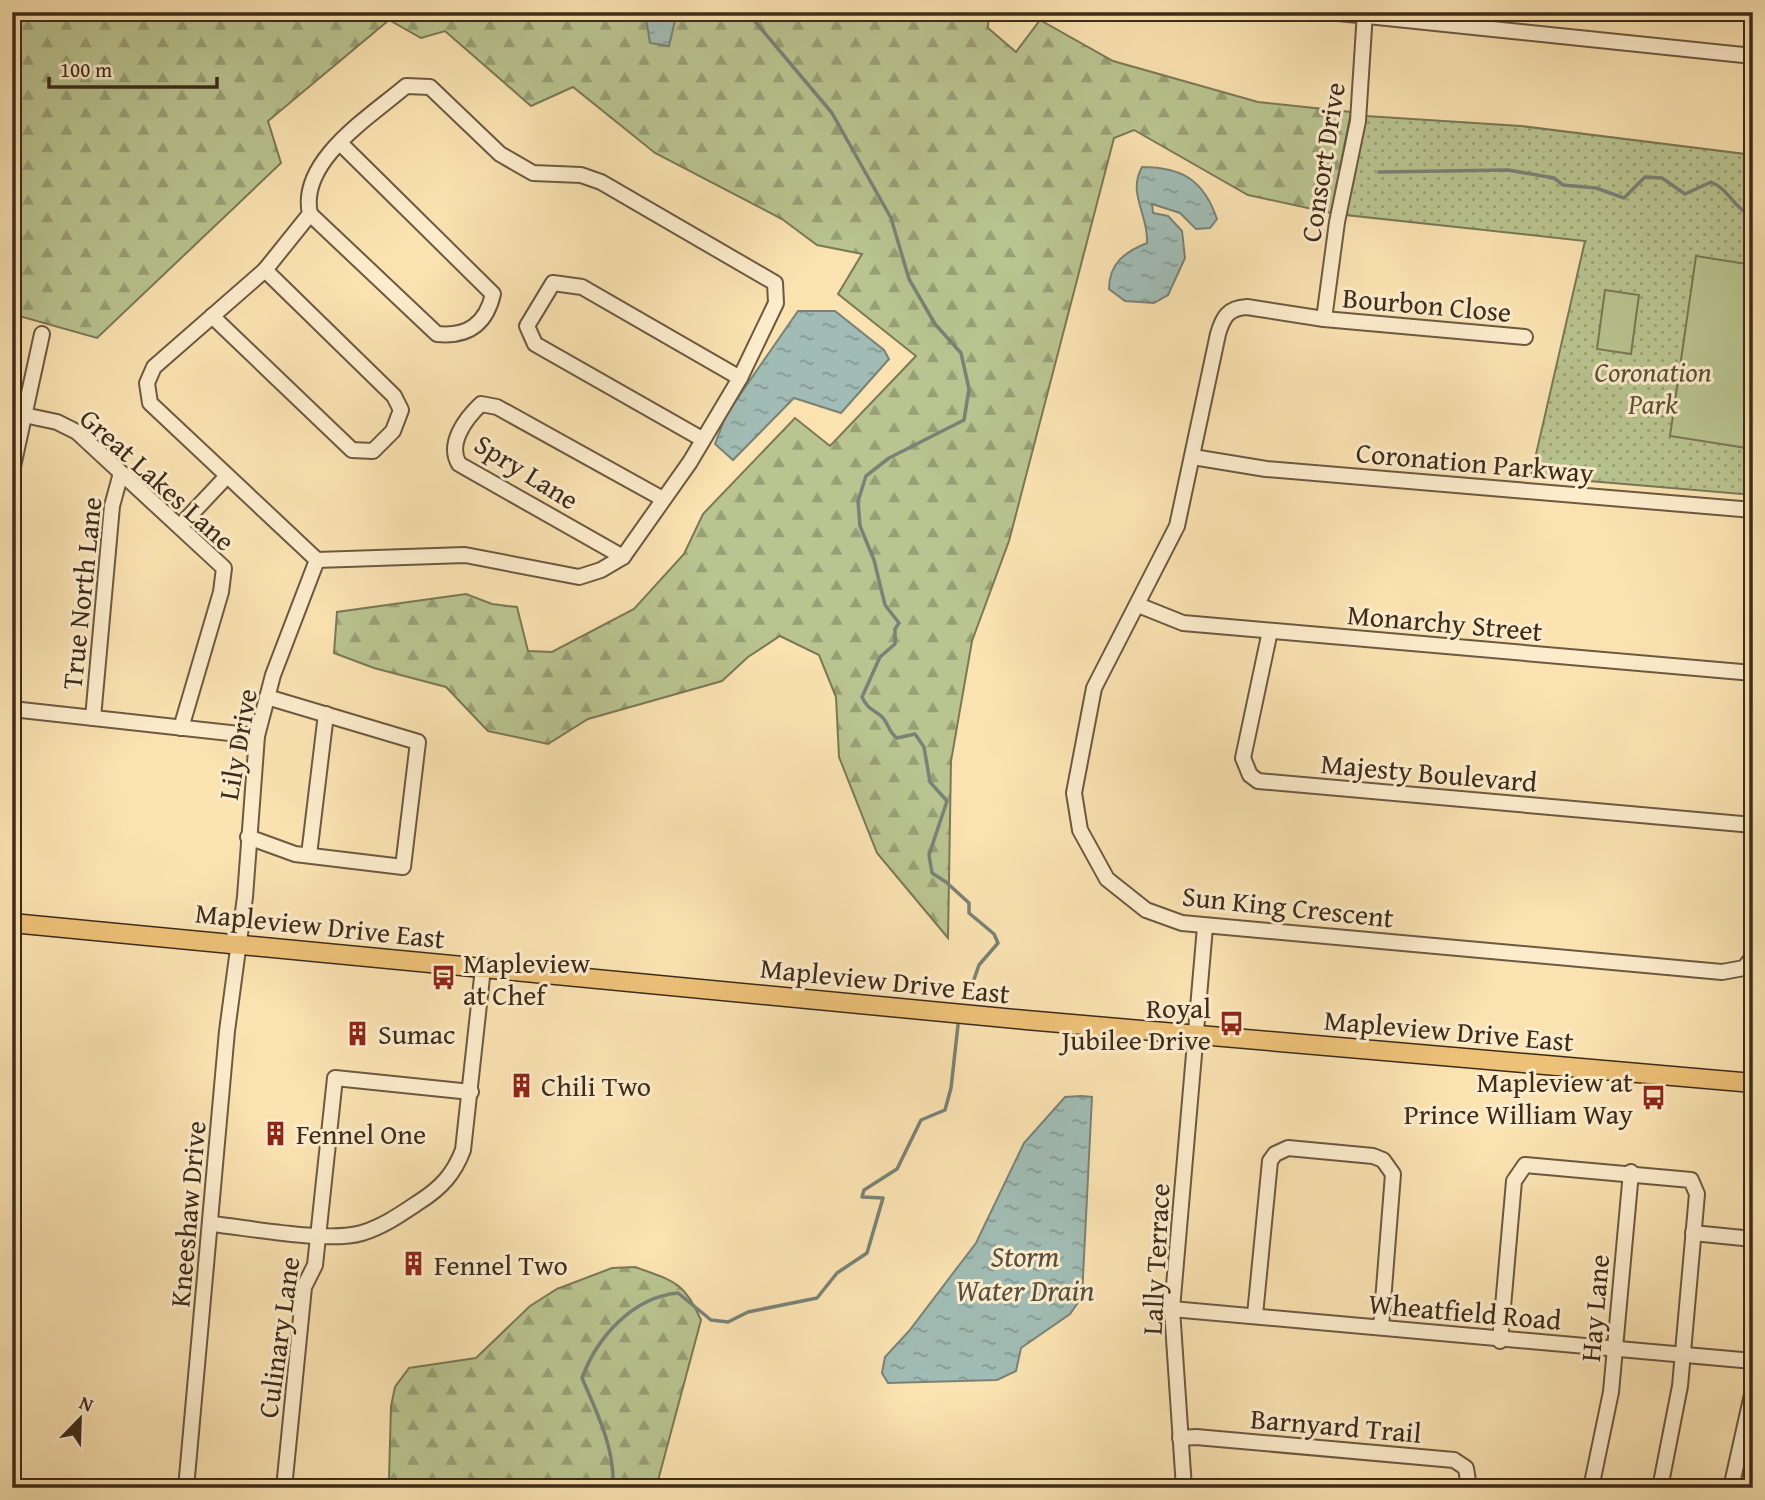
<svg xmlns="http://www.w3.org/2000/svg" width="1765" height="1500" font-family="'Gentium Book Plus',serif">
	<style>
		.grass { fill: url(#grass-dots); stroke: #7b7856; stroke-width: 2 }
		.forest { fill: url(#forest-firs); stroke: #7b7856; stroke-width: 2 }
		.garden { fill: #b9c490; stroke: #7b7856; stroke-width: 2 }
		.water { fill: url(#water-ripples); stroke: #798277; stroke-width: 2 }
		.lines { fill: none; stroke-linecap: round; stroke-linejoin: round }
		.stream { stroke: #798277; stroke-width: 3.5 }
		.minor-casing { stroke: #6c5940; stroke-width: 18 }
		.major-casing { stroke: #3d2b1b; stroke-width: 21 }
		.minor { stroke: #fceccc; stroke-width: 14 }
		.major { stroke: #edc178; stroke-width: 18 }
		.labels { text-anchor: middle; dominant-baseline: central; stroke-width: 6; stroke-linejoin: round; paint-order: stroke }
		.street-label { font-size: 28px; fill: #3d2b1b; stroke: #fceccc }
		.park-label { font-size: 28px; font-style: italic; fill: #5c5138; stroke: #fceccc }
		.poi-label { font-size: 28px; fill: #3d2b1b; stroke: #fceccc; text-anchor: start }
		.water-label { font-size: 30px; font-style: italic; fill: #564f41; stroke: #fceccc }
	</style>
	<defs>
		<pattern id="grass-dots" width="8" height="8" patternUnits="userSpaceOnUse" patternTransform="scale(1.75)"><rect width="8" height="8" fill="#b9c490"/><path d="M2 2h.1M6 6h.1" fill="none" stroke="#989f75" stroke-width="1.8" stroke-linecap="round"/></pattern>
		<pattern id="forest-firs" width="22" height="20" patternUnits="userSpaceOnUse" patternTransform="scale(1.75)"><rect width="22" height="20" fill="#b9c490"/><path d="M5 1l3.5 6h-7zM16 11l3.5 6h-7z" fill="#989f75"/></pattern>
		<pattern id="water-ripples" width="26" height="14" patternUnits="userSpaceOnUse" patternTransform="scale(1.75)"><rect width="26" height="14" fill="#a1bcb4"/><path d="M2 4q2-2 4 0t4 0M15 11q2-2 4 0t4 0" fill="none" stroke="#849992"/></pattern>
	</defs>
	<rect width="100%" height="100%" fill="#fae2b1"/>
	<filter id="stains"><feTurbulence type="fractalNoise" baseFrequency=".00286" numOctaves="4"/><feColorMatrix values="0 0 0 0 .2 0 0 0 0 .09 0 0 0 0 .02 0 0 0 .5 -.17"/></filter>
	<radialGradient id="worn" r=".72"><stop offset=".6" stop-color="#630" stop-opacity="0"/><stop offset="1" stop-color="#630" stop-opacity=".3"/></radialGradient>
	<!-- grass -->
	<polygon class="grass" points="1366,116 1521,126 1753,155 1753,495 1531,476 1585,241 1346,215"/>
	<!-- forest -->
	<g class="forest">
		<polygon points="12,12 989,12 988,28 1016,52 1040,20 1113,61 1258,102 1351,112 1331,213 1248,195 1134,130 1114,138 1009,541 972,641 951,761 948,938 877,853 839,757 836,697 819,655 780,636 748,657 722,681 588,719 548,744 488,731 446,687 374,668 334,653 337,612 466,594 492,604 517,607 528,651 552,652 634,609 684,554 703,514 795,418 830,446 916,356 838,294 862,254 817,245 782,219 655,153 573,87 531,106 445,31 421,38 389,20 268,121 281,163 97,338 12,314"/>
		<path d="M 635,1267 C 673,1281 684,1281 701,1320 L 656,1488 L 394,1488 L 389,1479 L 391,1406 L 395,1387 L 409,1368 L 476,1358 L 530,1306 L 557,1289 L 612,1268 Z"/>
	</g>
	<!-- garden -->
	<g class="garden">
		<polygon points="1696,256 1753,265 1753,449 1670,436"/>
		<polygon points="1605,290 1639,295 1631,354 1597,349"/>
	</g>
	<!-- water -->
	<g class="water">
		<polygon points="645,12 677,12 669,46 650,43"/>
		<path d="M 1142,167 C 1183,167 1204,181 1217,219 L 1210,228 L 1196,229 L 1180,213 L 1152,204 L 1153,213 L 1168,216 L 1182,231 L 1185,258 L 1168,295 L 1154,303 L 1125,301 L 1109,289 C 1109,263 1125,252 1147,243 C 1149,215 1127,194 1142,167 Z"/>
		<polygon points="798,311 835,311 884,350 889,359 841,413 794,398 733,460 715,444 726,415"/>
		<polygon points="1081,1096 1092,1097 1082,1297 1070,1314 1021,1348 1016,1371 997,1380 888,1383 882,1373 885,1357 909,1331 976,1243 1024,1143 1065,1097"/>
	</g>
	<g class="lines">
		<!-- stream -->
		<g class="stream">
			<path d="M 747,12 L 832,113 L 891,218 L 909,279 L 935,324 L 961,353 L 969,389 L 964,420 L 889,458 L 866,476 L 858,501 L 860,526 L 874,560 L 885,605 L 899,623 L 895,629 L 895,644 L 880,657 L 862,697 C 869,712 874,708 883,718 C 889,724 888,732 897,738 L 915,734 L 924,747 L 930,782 L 947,801 L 929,855 L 932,873 L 946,882 L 969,903 L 969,913 L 994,934 L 998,943 L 979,965 L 970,991"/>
			<path d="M 1379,172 L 1508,170 L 1554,178 L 1563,185 L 1596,188 L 1624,198 L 1645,177 L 1662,178 L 1685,194 L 1711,182 C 1727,189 1732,203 1746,213 L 1753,205"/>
			<path d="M 613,1488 C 615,1448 597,1413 582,1378 C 597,1337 633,1297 678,1293 L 711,1320 L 728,1322 L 748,1312 L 817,1298 L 837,1273 L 867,1253 L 883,1198 L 862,1197 L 864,1190 L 897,1169 L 921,1120 L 945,1110 L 951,1088 L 958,1025"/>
		</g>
		<defs>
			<g id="minor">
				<polyline points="1329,12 1753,56"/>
				<path d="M 406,86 L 430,87 L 500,154 L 533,173 L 581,175 L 601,182 L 775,283 L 776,303 L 740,378 L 690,462 L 623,557 L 601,570 L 579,577 L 465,555 L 317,560 L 150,403 L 147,383 L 154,367 L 265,270 L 310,214 C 298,161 371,116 406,86 Z"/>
				<path d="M 310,214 L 437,334 C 468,337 486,324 493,294 L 340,143"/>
				<polyline points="212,316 352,450 373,451 393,431 401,410 394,396 265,270"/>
				<polyline points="1324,319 1337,222 1358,121 1365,12"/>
				<path d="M 1525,337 L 1324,319 L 1247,307 C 1228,308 1223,317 1218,334 L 1177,526 L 1094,688 L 1074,793 L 1080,830 L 1107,879 L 1146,910 L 1182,923 L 1722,972 L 1744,968 L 1753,957"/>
				<polyline points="24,415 57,422 77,432 224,568 221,592 181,728"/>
				<polyline points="702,439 535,344 527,326 553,283 582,287 740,378"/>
				<polyline points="1193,457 1266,469 1753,510"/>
				<polyline points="12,471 42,334"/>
				<polyline points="180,526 227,476"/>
				<path d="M 623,557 L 459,464 C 447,444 465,419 481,404 L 497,407 L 663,499"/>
				<polyline points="1138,605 1183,623 1753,673"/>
				<polyline points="1270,631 1243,758 1250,775 1258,781 1753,825"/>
				<polyline points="12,709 257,736"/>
				<polyline points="93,718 112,506 121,473"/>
				<polyline points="248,837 295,854 403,867 418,742 267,697"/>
				<polyline points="309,855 326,714"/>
				<path d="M 212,1224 C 250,1228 328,1243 362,1233 C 384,1226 401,1214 419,1202 C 441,1188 454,1174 463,1150 L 483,968"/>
				<polyline points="1693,1233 1753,1239"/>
				<polyline points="1172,1309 1753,1361"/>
				<polyline points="1255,1315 1270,1161 1275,1154 1288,1148 1373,1156 1383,1160 1393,1174 1381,1327"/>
				<polyline points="1500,1341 1514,1181 1525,1165 1691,1180 1697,1194 1680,1386 1660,1488"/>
				<polyline points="1180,1438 1196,1437 1454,1460 1466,1468 1469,1488"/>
				<polyline points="186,1488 227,1031 245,897 257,736 273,675 317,560"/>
				<polyline points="284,1488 304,1287 315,1265 335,1078 471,1092"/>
				<polyline points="1184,1488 1172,1309 1205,927"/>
				<polyline points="1591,1488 1611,1392 1631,1172"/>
				<polyline points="1731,1488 1753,1390"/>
			</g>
			<polyline id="major" points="12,923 1026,1020 1753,1083"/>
		</defs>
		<!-- minor casing -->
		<use href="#minor" class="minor-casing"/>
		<!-- major casing -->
		<use href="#major" class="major-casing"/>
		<!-- minor -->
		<use href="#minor" class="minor"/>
		<!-- major -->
		<use href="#major" class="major"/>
	</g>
	<!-- icons -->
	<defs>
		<symbol id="bus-bare" viewBox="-9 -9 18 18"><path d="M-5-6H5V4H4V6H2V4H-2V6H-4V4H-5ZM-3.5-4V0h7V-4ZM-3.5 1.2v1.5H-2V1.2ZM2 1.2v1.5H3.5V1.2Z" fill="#8f2418" stroke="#fceccc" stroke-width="2.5" paint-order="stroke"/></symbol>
		<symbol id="building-bare" viewBox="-9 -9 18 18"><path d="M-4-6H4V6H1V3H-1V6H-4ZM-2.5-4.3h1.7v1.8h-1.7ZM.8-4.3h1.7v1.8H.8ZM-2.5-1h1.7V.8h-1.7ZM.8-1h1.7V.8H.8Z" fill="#8f2418" stroke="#fceccc" stroke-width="2.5" paint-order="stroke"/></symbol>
	</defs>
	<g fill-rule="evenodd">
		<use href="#bus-bare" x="426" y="960" width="35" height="35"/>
		<use href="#bus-bare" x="1214" y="1006" width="35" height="35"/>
		<use href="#building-bare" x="340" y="1016" width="35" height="35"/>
		<use href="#building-bare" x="504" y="1068" width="35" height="35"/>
		<use href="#bus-bare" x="1636" y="1080" width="35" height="35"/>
		<use href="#building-bare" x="258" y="1116" width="35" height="35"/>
		<use href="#building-bare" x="396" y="1246" width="35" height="35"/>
	</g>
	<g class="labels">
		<!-- street labels -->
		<g class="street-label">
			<text transform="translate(1322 162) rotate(-81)">Consort Drive</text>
			<text transform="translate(1427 304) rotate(5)">Bourbon Close</text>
			<text transform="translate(1475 462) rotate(5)">Coronation Parkway</text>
			<text transform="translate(527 471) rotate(32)">Spry Lane</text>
			<text transform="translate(158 479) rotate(42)">Great Lakes Lane</text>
			<text transform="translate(81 593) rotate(-84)">True North Lane</text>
			<text transform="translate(1445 622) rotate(5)">Monarchy Street</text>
			<text transform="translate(237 744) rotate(-80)">Lily Drive</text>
			<text transform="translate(1429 772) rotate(5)">Majesty Boulevard</text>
			<text transform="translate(1288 906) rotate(6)">Sun King Crescent</text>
			<text transform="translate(320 925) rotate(6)">Mapleview Drive East</text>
			<text transform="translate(885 980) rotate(6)">Mapleview Drive East</text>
			<text transform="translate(1449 1030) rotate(5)">Mapleview Drive East</text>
			<text transform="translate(187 1214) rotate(-85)">Kneeshaw Drive</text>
			<text transform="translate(1155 1259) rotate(-87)">Lally Terrace</text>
			<text transform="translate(1594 1308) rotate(-85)">Hay Lane</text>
			<text transform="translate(1465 1311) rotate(5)">Wheatfield Road</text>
			<text transform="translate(278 1337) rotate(-82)">Culinary Lane</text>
			<text transform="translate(1336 1425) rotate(5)">Barnyard Trail</text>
		</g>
		<!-- park labels -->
		<g class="park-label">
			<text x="1653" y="371">Coronation<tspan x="1653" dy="32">Park</tspan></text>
		</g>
		<!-- poi labels -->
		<g class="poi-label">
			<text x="463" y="962">Mapleview<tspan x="463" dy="32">at Chef</tspan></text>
			<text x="1211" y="1007" text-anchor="end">Royal<tspan x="1211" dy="32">Jubilee Drive</tspan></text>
			<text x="378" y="1033">Sumac</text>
			<text x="1633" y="1081" text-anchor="end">Mapleview at<tspan x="1633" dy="32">Prince William Way</tspan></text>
			<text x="541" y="1085">Chili Two</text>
			<text x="296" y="1133">Fennel One</text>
			<text x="434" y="1264">Fennel Two</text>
		</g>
		<!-- water labels -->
		<g class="water-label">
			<text x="1025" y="1256">Storm<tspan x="1025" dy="34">Water Drain</tspan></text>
		</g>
	</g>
	<!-- margin -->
	<rect width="1765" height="1500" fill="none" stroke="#fae2b1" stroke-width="42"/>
	<rect x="14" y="14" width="1737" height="1472" fill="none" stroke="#3d2b1b" stroke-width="3.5"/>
	<rect x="21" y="21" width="1723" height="1458" fill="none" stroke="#3d2b1b" stroke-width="2"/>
	<!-- north arrow -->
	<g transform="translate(80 1419) rotate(23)" stroke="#fceccc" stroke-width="5" paint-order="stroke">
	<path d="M0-5L12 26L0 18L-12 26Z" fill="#3d2b1b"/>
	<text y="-10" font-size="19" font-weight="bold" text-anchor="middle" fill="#3d2b1b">N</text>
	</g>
	<!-- scale -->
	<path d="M49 77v10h168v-10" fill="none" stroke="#3d2b1b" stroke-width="3.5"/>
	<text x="60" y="77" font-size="21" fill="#3d2b1b" stroke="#fceccc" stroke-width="5" paint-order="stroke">100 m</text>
	<rect width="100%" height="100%" filter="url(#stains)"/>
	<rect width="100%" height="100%" fill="url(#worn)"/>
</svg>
